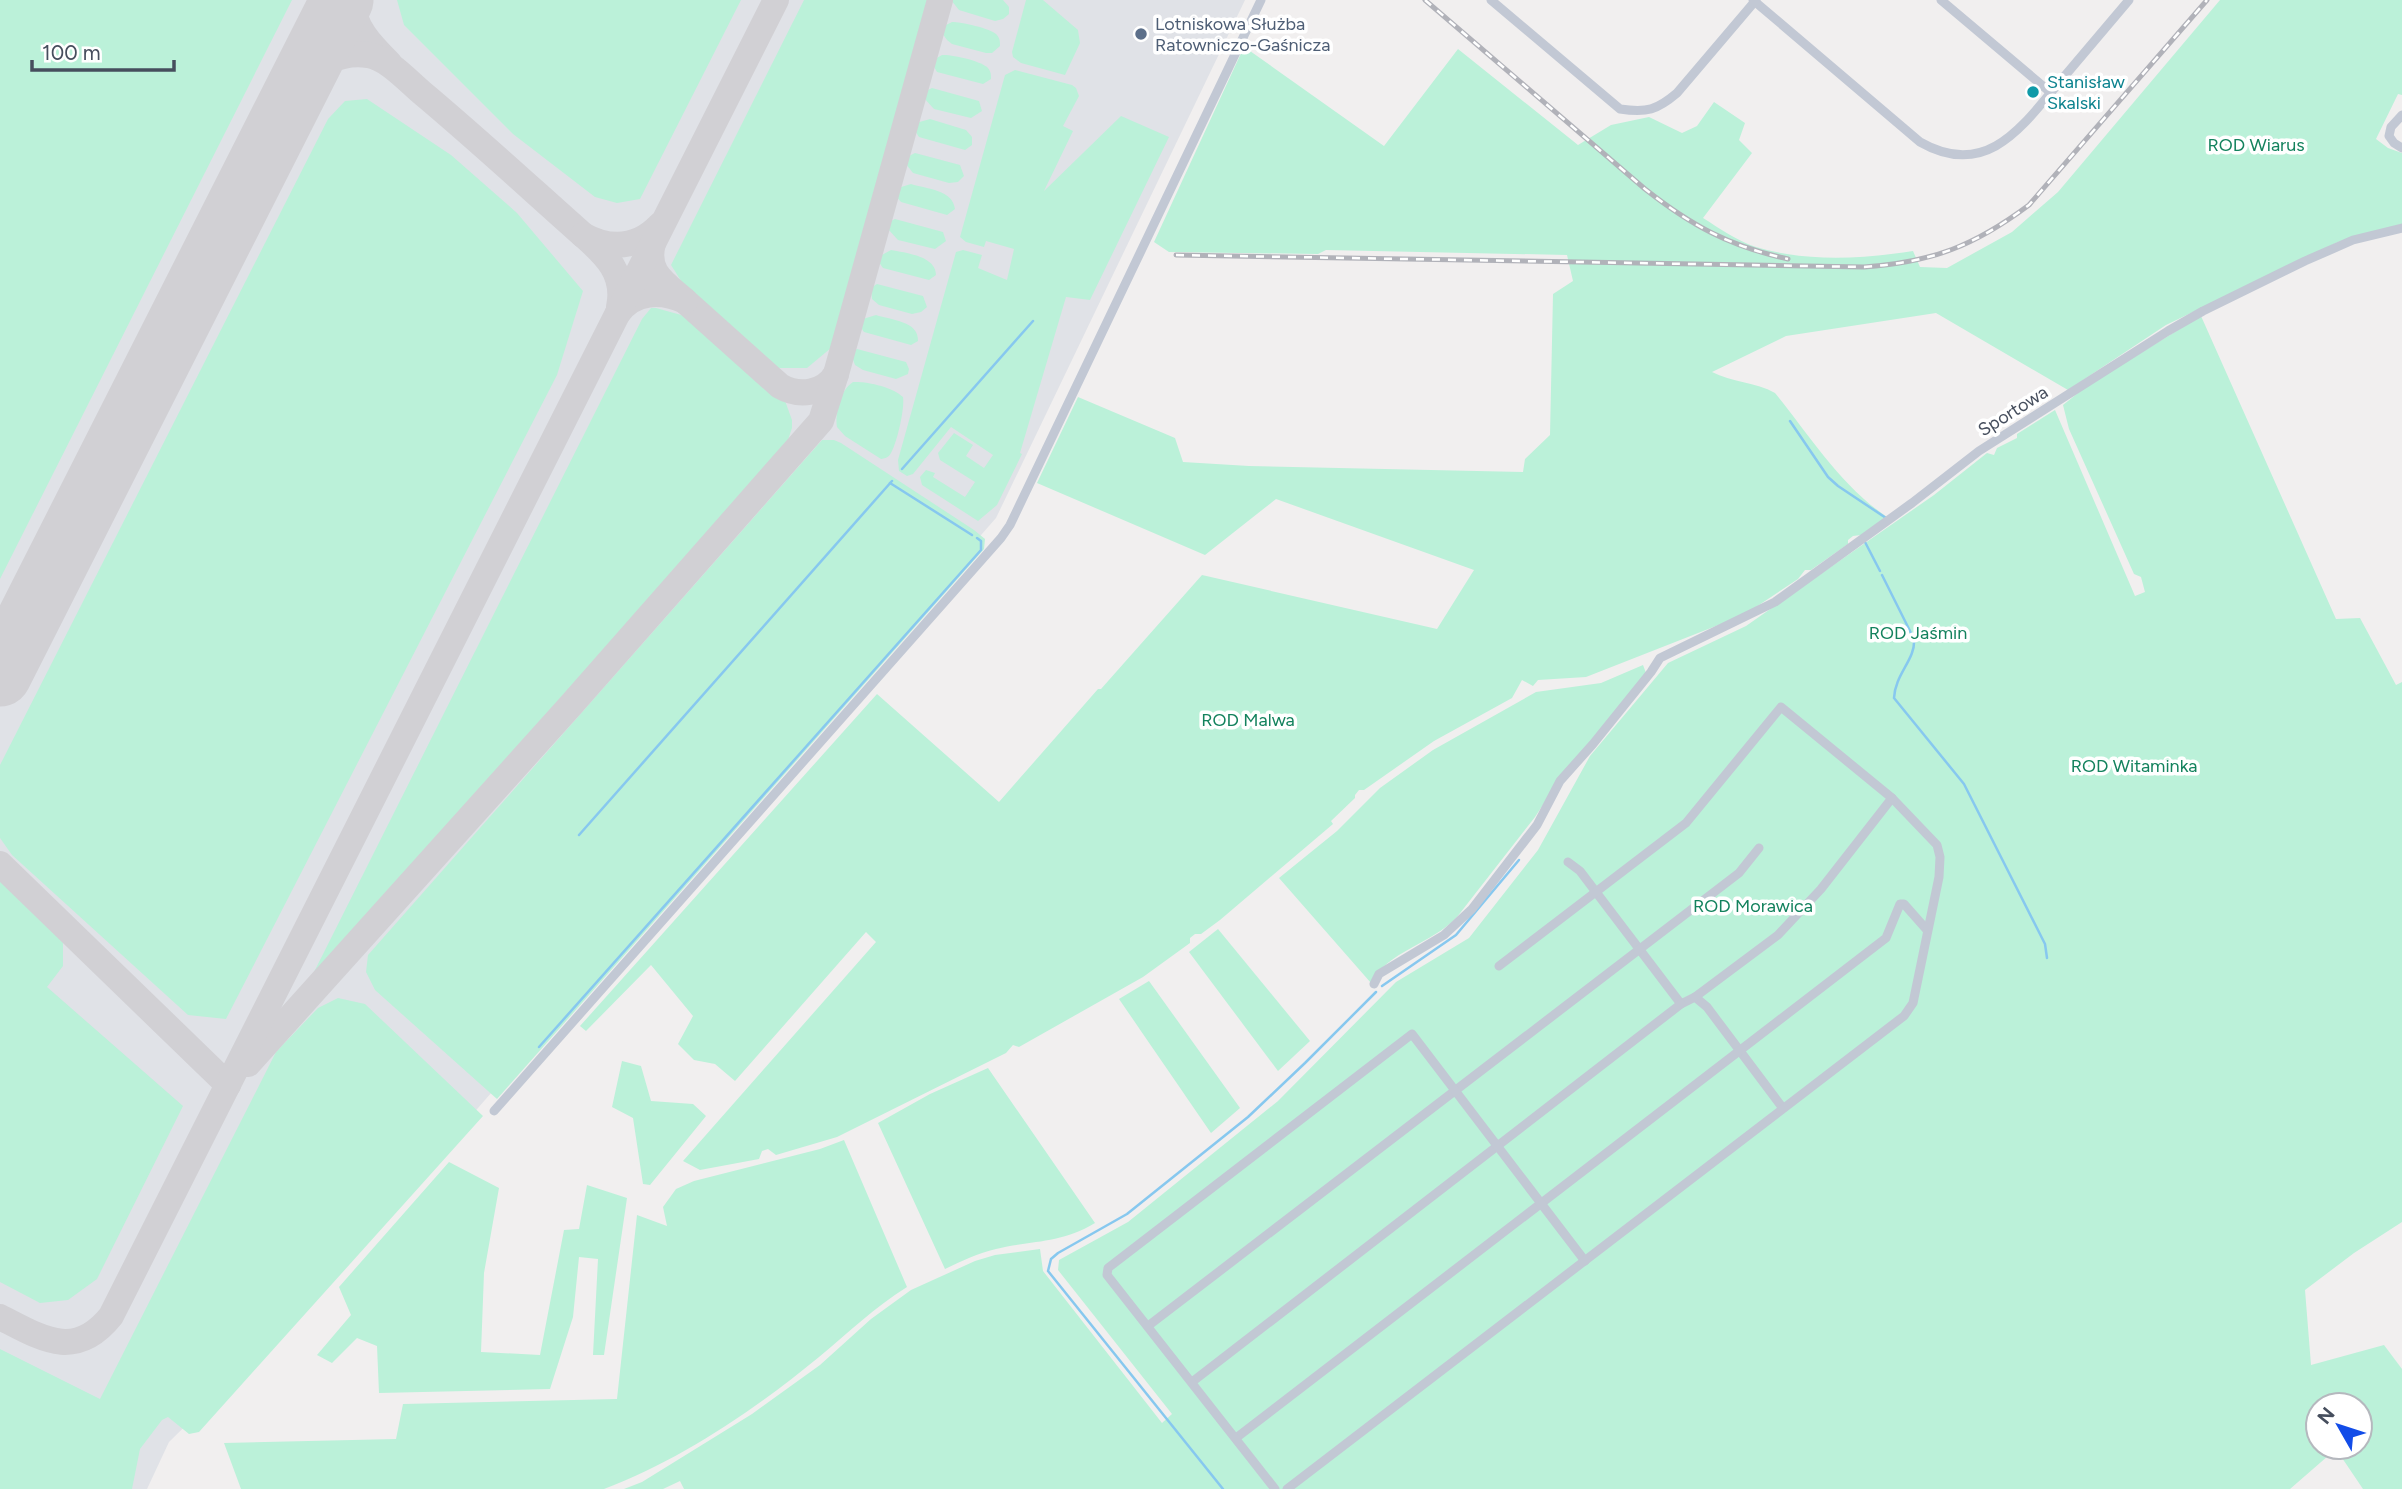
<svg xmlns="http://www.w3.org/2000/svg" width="2402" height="1489" font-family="Figtree,sans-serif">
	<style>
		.airport { fill: #e0e2e7 }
		.green { fill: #bbf1d9; fill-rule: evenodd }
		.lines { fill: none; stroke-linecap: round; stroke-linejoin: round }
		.stream { stroke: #87c8ef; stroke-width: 2.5 }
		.taxiway { stroke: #d1d0d4; stroke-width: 26 }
		.runway { stroke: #d1d0d4; stroke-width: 63 }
		.street { stroke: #c2c8d4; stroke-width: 9 }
		.rail-casing { stroke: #b1b2b9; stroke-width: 5 }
		.rail { stroke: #fff; stroke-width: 2.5; stroke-dasharray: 8; stroke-linecap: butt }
		.service-dot { fill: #5c6f8a; stroke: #fff; stroke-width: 2.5 }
		.culture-dot { fill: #0f9aa8; stroke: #fff; stroke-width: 2.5 }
		.labels { text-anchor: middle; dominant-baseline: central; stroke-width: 7; stroke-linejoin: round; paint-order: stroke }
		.service-label { font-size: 18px; fill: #4e5e75; stroke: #fff; text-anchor: start }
		.culture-label { font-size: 18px; fill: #0d838f; stroke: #fff; text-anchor: start }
		.park-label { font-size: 18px; fill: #13825d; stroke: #fff }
		.street-label { font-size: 18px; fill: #464e5d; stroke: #fff }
	</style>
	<rect width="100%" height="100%" fill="#f1efef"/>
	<!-- airport -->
	<polygon class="airport" points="0,0 1245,0 996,518 284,1329 169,1442 147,1489 0,1489"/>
	<!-- green -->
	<g class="green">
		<polygon points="0,0 292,0 0,579"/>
		<polygon points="397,0 741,0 640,199 617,203 595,197 513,134 404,25"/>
		<polygon points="804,0 928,0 831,348 807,368 775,368 695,296 683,284 671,265"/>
		<polygon points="951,0 1003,0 1009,7 1009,14 1003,19 995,21 959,10"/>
		<polygon points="1026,0 1043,0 1078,30 1080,43 1065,75 1021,63 1013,57 1012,52"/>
		<path d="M 2220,0 L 2402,0 L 2402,95 L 2398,94 L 2376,139 L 2388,148 L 2402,153 L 2402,224 L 2338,242 L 2166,325 L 2068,390 L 1936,313 L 1786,336 L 1712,372 C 1731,382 1756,382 1775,393 C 1810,436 1841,486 1887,517 L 1861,535 L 1853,536 L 1848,540 L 1848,544 L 1811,570 L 1805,570 L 1798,579 L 1744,615 L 1586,677 L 1538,680 L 1533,686 L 1522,680 L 1512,698 L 1434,741 L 1364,790 L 1359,790 L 1355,795 L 1355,798 L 1331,821 L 1333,824 L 1220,920 L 1201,934 L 1195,934 L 1190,938 L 1190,943 L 1143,977 L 1019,1047 L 1013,1045 L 1006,1053 L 837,1137 L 776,1155 L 768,1149 L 762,1151 L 759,1159 L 700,1170 L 683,1161 L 876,942 L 866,932 L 735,1081 L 715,1064 L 694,1060 L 678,1044 L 693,1016 L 651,965 L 586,1031 L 580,1026 L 877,694 L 999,802 L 1098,689 L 1101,689 L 1202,575 L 1437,629 L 1474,570 L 1276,499 L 1205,555 L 1037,483 L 1078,397 L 1175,438 L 1183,462 L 1249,466 L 1523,472 L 1525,459 L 1550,435 L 1553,294 L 1573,281 L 1567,255 L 1326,250 L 1318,254 L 1169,252 L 1154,242 L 1243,49 L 1250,51 L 1384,146 L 1458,49 L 1578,145 L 1611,125 L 1649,117 L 1682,133 L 1697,126 L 1714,102 L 1745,123 L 1739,140 L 1752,153 L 1703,218 C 1719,228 1737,241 1756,247 C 1805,262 1863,259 1913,251 L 1920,267 L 1947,268 L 2012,232 L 2058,192 Z"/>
		<path d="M 952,22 C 960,22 991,28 997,35 C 1000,39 1000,41 1000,46 L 992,53 L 986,53 L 952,44 L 947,40 L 942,33 L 944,26 Z"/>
		<path d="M 942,55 C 951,54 982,61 988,68 C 991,72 991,74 991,79 L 983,84 L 937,72 L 933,65 L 935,59 Z"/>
		<polygon points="1015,70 1072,85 1076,88 1079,96 1063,126 1073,131 1044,191 1121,116 1169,137 1090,300 1066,297 1020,453 1022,454 997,505 978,521 922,485 920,477 926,470 935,473 933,477 965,497 975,482 940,460 938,453 954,433 973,445 966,456 984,468 993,455 951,427 913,474 907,476 899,471 898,460 956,252 963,250 982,255 978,268 1007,280 1014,249 986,241 984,247 966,242 960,237 1005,75"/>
		<polygon points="932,88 979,101 982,111 971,118 934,109 924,98 926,91"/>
		<polygon points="367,99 451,155 517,213 583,291 557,375 226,1019 188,1015 12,855 0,838 0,765 328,119 345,101"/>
		<polygon points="930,119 966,130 972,137 972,145 965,150 919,137 915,131 916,123"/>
		<polygon points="915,153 960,165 964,176 958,182 949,183 913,173 906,164 907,157"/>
		<path d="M 911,184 C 927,189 953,190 955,209 L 947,215 L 901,202 L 896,196 L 898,188 Z"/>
		<polygon points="895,219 943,232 946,241 935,249 898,240 888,229 889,222"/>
		<path d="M 891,250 C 906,253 936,256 936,275 L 929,280 L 883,268 L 878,261 L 880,256 Z"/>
		<polygon points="877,284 923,296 927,307 921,312 912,314 879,305 872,299 871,288"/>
		<polygon points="651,308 656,308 692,318 784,398 792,420 792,428 786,446 312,976 642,319"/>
		<path d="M 876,315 C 891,320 919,321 918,341 L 911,345 L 864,332 L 860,326 L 863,319 Z"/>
		<path d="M 2201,316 L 2336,619 L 2360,618 L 2396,685 L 2402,682 L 2402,1222 L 2354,1253 L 2305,1290 L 2311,1365 L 2384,1345 L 2402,1369 L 2402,1489 L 2363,1489 L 2336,1449 L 2290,1489 L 684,1489 L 680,1481 L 663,1489 L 624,1489 L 642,1482 L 752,1414 L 820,1365 L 871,1319 L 911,1290 L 975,1261 L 995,1255 L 1040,1249 L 1043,1271 L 1162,1423 L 1172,1414 L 1058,1270 L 1059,1260 L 1128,1222 L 1278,1101 L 1396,982 L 1469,938 L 1538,850 L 1590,756 L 1668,663 L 1746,626 L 1934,495 L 1987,453 L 1994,455 L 1997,448 L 2017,438 L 2017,434 L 2055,410 L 2135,596 L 2145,592 L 2141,577 L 2134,574 L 2069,429 L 2063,405 L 2088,385 ZM 2318,1405 L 2360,1405 L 2360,1447 L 2318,1447 Z"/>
		<polygon points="857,349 906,362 909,369 908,374 896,379 863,370 855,365 852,357 853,352"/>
		<path d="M 853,382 C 866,381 893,387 903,397 C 905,408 897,443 891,453 C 888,458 886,458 881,459 L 845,436 L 837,427 C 835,413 840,390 853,382 Z"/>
		<polygon points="822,440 834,440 841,443 974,530 985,539 984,549 497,1099 375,990 366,972 368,955"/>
		<path d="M 1643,665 L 1646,673 L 1559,780 L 1535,817 L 1457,917 C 1432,944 1386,952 1371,983 L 1279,878 L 1337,831 L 1380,788 L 1433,750 L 1536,692 L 1601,683 Z"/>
		<polygon points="0,876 63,938 63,966 47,987 183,1106 97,1279 68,1300 40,1303 0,1282"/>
		<polygon points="1218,929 1310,1041 1278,1071 1189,952"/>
		<polygon points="1149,981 1240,1108 1211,1133 1119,999"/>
		<polygon points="338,998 365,1004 483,1116 199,1432 189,1434 168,1417 162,1420 140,1449 132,1489 0,1489 0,1349 100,1399 276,1052 318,1008"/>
		<polygon points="622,1061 641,1066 651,1101 693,1104 706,1116 650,1185 643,1184 633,1118 612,1107"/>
		<path d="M 988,1068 L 1095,1223 C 1060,1244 1033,1240 996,1249 C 978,1253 962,1261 945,1269 L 878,1123 L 930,1094 Z"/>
		<path d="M 844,1140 L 907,1287 C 875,1307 848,1333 819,1357 C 756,1409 679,1461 604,1489 L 241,1489 L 224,1443 L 396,1439 L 403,1404 L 617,1399 L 637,1215 L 667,1226 L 663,1207 L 676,1189 L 694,1181 L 820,1149 Z"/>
		<polygon points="449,1162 499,1188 484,1273 481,1352 540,1355 564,1230 579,1229 587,1185 627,1198 604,1355 593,1355 598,1259 579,1257 573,1317 550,1389 379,1393 377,1346 357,1338 332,1363 317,1355 351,1315 339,1287"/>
	</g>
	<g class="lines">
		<!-- stream -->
		<g class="stream">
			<polyline points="1790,421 1828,477 1838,486 1886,518"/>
			<polyline points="902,469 1033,321"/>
			<polyline points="890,483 972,535"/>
			<polyline points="1865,542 1880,571"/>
			<path d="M 1882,575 L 1914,639 C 1916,659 1895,674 1894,698 L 1964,784 L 2045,944 L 2047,958"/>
			<polyline points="579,835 892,481"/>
			<polyline points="1382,986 1456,935 1519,860"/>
			<polyline points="539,1047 981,550 981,541 977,538"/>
			<polyline points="1223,1489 1048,1271 1051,1259 1058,1253 1127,1214 1248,1117 1305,1063 1376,992"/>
		</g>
		<!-- taxiway -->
		<g class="taxiway">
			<path d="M 352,0 C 353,27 371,45 389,63"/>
			<path d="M 298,87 C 317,65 338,51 368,55 C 387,58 406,79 421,92 C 476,138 529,187 583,235"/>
			<path d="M 685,301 L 780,386 C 799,397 824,394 836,374"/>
			<path d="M 619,307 C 626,274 606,255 583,235 C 610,250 638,248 660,225"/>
			<path d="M 618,313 C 634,291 661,290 685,301 C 665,283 645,273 653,243"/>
			<polyline points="0,864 228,1085"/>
			<polyline points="248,1064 571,705 821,421 836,374 940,0"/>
			<path d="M 0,1317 C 41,1338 75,1361 111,1316 L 776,0"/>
		</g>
		<!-- runway -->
		<polyline class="runway" points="0,675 342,0"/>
		<!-- street -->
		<g class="street">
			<path d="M 1491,0 L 1620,109 C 1647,113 1657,110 1677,93 L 1756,0"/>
			<path d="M 1753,0 L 1920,142 C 1988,181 2024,124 2063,78 C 2085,52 2107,26 2129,0"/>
			<polyline points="1941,0 2050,92"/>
			<polyline points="2402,115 2391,127 2389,136 2394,143 2402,148"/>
			<polyline points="1568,862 1580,871 1681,1004 1695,997 1707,1007 1782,1107"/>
			<polyline points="1374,984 1379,974 1444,935 1472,909 1537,825 1560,781 1593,744 1651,672 1660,658 1775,602 1912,503 1979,451 2168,331 2203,311 2305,261 2353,240 2402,228"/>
			<polyline points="1695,997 1778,935 1821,889 1892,798"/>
			<polyline points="494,1111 1001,538 1010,525 1261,0"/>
			<polyline points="1148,1326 1739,873 1759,848"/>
			<polyline points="1192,1382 1681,1004"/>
			<polyline points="1236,1438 1886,938 1900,904 1904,904 1927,930"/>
			<polyline points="1275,1489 1107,1275 1108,1268 1412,1034 1585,1261"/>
			<polyline points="1287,1489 1904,1016 1913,1003 1939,877 1940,857 1937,845 1892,798 1781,707 1686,823 1499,966"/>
		</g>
		<defs>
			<g id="rail">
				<path d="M 1425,0 L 1645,189 C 1692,226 1729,246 1788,259"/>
				<path d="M 1176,255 L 1864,267 C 1933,262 1974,246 2029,205 L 2207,0"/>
			</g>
		</defs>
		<!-- rail casing -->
		<use href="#rail" class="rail-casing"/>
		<!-- rail -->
		<use href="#rail" class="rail"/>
	</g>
	<!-- markers -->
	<circle class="service-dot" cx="1141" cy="34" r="7"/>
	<circle class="culture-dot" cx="2033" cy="92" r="7"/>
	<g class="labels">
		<!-- service labels -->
		<g class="service-label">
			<text x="1155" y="24">Lotniskowa Służba<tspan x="1155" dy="21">Ratowniczo-Gaśnicza</tspan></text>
		</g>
		<!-- culture labels -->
		<g class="culture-label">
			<text x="2047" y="82">Stanisław<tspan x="2047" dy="21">Skalski</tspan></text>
		</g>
		<!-- park labels -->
		<g class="park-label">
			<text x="2256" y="145">ROD Wiarus</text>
			<text x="1918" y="633">ROD Jaśmin</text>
			<text x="1248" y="720">ROD Malwa</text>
			<text x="2134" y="766">ROD Witaminka</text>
			<text x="1753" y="906">ROD Morawica</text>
		</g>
		<!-- street labels -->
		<g class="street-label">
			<text transform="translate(2013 411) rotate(-32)">Sportowa</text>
		</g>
	</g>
	<!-- north arrow -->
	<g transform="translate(2339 1426) rotate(309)"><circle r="33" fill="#ffffff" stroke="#b5b8be" stroke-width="2"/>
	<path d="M0-5L12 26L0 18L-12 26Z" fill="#124ce8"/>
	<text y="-10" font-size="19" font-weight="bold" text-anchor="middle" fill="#464e5d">N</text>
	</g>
	<!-- scale -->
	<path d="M32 60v10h142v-10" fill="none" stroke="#464e5d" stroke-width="3.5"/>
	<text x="42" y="60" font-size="21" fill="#464e5d" stroke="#ffffff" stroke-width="5" paint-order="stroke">100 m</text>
</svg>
